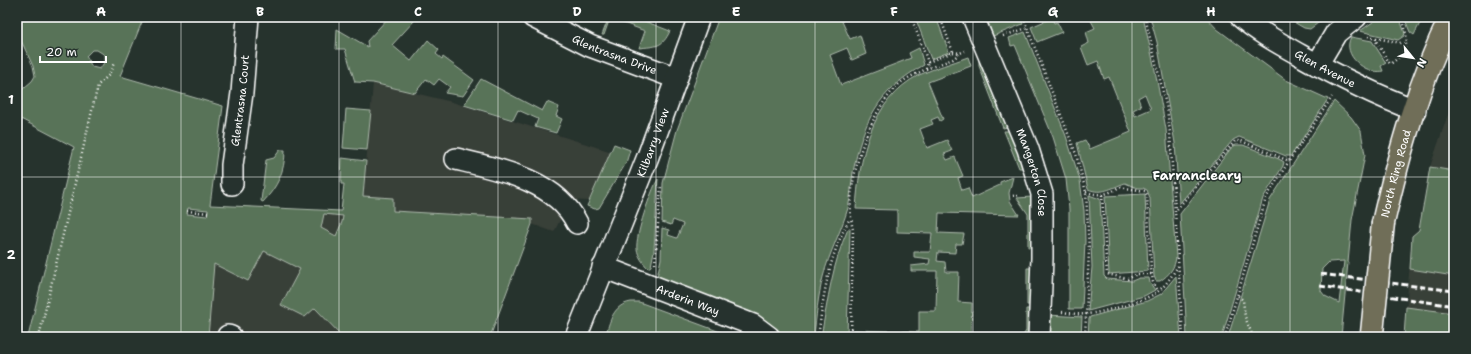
<svg xmlns="http://www.w3.org/2000/svg" width="1471" height="354" font-family="'Shantell Sans',sans-serif">
	<style>
		.built { fill: #393f38 }
		.green { fill: #597358; stroke: #acb9ac; fill-rule: evenodd }
		.lines { fill: none; stroke-linecap: round; stroke-linejoin: round }
		.minor-casing { stroke: #fff; stroke-width: 24 }
		.major-casing { stroke: #fff; stroke-width: 25 }
		.path { stroke: #fff; stroke-width: 2.5; stroke-dasharray: 1 3; stroke-linecap: butt }
		.minor { stroke: #26332d; stroke-width: 21 }
		.major { stroke: #706e59; stroke-width: 22 }
		.rail { stroke: #fff; stroke-width: 3; stroke-dasharray: 6 3; stroke-linecap: butt }
		.major-bridge-casing { stroke: #fff; stroke-width: 25; stroke-linecap: butt }
		.major-bridge { stroke: #706e59; stroke-width: 22 }
		.grid { fill: none; stroke: #fff; stroke-width: 1; stroke-opacity: 0.55 }
		.labels { text-anchor: middle; dominant-baseline: central; stroke-width: 3; stroke-linejoin: round; paint-order: stroke }
		.street-label { font-size: 11px; fill: #fff; stroke: #26332d }
		.quarter-label { font-size: 13px; font-weight: bold; fill: #fff; stroke: #26332d }
		.neatline { fill: none; stroke: #fff; stroke-width: 1.5 }
		.grid-label { font-size: 13px; text-anchor: middle; font-weight: bold; fill: #fff }
	</style>
	<rect width="100%" height="100%" fill="#26332d"/>
	<filter id="ink" filterUnits="userSpaceOnUse"><feTurbulence type="fractalNoise" baseFrequency=".025" numOctaves="2"/><feDisplacementMap in="SourceGraphic" scale="8" xChannelSelector="R" yChannelSelector="G"/><feConvolveMatrix kernelMatrix="1 2 1 2 8 2 1 2 1" color-interpolation-filters="sRGB"/></filter>
	<g filter="url(#ink)">
		<!-- built -->
		<g class="built">
			<polygon points="373,83 452,102 612,152 589,201 570,200 554,232 532,224 490,337 188,337 210,205 362,212"/>
			<polygon points="1454,97 1454,337 1404,337 1412,236 1419,230 1430,167"/>
		</g>
		<!-- green -->
		<g class="green">
			<path d="M 17,17 L 144,17 L 120,76 L 223,106 L 210,205 L 341,211 L 344,184 L 341,184 L 342,158 L 366,161 L 363,196 L 393,198 L 393,211 L 532,219 L 532,224 L 490,337 L 343,337 L 315,308 L 305,317 L 281,305 L 300,269 L 264,251 L 248,281 L 214,264 L 208,337 L 28,337 L 74,147 L 17,117 L 17,94 L 32,81 L 35,76 L 33,66 L 17,32 ZM 92,50 L 97,50 L 105,55 L 105,61 L 100,69 L 92,67 L 86,56 ZM 188,208 L 208,210 L 207,216 L 187,214 ZM 324,214 L 343,216 L 342,222 L 336,236 L 321,228 Z"/>
			<polygon points="389,17 409,17 414,21 392,45 411,61 428,40 439,50 436,54 442,59 443,57 474,80 463,96 445,93 450,87 439,79 434,85 426,79 415,93 373,83 355,82 345,49 336,49 337,29 368,47 367,41"/>
			<path d="M 609,17 L 634,17 L 670,31 C 662,48 656,46 639,48 L 645,31 L 610,18 L 604,35 L 602,35 Z"/>
			<path d="M 719,17 L 840,17 L 850,39 L 860,35 L 866,54 L 852,60 L 847,48 L 830,55 L 841,85 L 911,58 L 909,53 L 919,48 L 924,65 C 878,90 863,122 853,172 C 851,184 851,197 848,208 C 841,232 829,253 823,277 C 818,296 816,317 814,337 L 781,337 L 772,325 L 761,317 L 657,277 L 661,259 L 662,228 L 669,230 L 668,235 L 677,238 L 683,224 L 673,220 L 671,225 L 662,222 L 663,183 L 677,130 Z"/>
			<polygon points="915,17 936,17 949,52 931,59"/>
			<polygon points="986,17 1020,17 1023,24 993,36"/>
			<path d="M 1089,17 L 1143,17 L 1154,65 L 1166,129 L 1176,257 C 1175,268 1169,275 1160,281 L 1156,281 L 1154,276 L 1150,198 L 1147,190 L 1143,188 L 1137,188 L 1125,183 C 1111,188 1102,195 1088,189 L 1077,143 L 1085,140 L 1090,149 L 1131,132 L 1109,77 L 1104,79 L 1098,61 L 1088,65 L 1081,47 L 1089,43 L 1086,32 L 1095,28 ZM 1145,94 L 1151,109 L 1135,116 L 1133,110 L 1141,106 L 1138,98 Z"/>
			<polygon points="1150,17 1206,17 1217,29 1286,80 1328,99 1291,156 1286,156 1239,137 1233,140 1179,204 1175,143 1157,42"/>
			<polygon points="1285,17 1326,17 1310,29 1304,28"/>
			<polygon points="1380,17 1399,17 1405,33 1404,36 1398,40 1360,31"/>
			<polygon points="1404,17 1423,17 1414,35 1410,32"/>
			<polygon points="1052,18 1054,23 1057,22 1062,32 1037,42 1031,27"/>
			<polygon points="1025,32 1066,136 1080,180 1084,211 1085,241 1082,309 1069,309 1069,209 1066,179 1053,137 1015,45 1011,46 1009,38"/>
			<path d="M 1351,37 L 1372,41 L 1386,63 L 1381,66 L 1383,71 C 1366,75 1341,55 1351,37 Z"/>
			<polygon points="979,54 1008,127 1003,128 979,66"/>
			<path d="M 968,57 L 971,66 L 928,82 L 943,119 L 940,121 L 938,117 L 931,120 L 933,124 L 920,129 L 927,148 L 947,140 L 952,151 L 944,154 L 947,160 L 955,157 L 963,176 L 958,178 L 962,190 L 968,188 L 972,198 L 1000,185 L 1000,182 L 1013,177 L 1009,193 L 1010,201 L 1019,215 L 939,213 L 938,233 L 964,234 L 962,244 L 956,244 L 955,253 L 938,252 L 937,261 L 945,262 L 946,272 L 959,272 L 958,302 L 972,303 L 971,333 L 1001,334 L 1001,337 L 855,337 L 854,330 L 919,332 L 919,311 L 936,311 L 937,271 L 911,271 L 911,266 L 929,264 L 930,259 L 914,257 L 914,252 L 930,252 L 932,233 L 897,232 L 897,210 L 856,209 C 859,160 870,100 919,75 C 935,68 952,63 968,57 Z"/>
			<polygon points="481,79 542,111 547,102 559,107 556,116 562,119 556,133 535,127 538,119 518,110 513,120 464,105"/>
			<path d="M 1334,101 L 1351,117 L 1361,131 L 1365,155 L 1352,220 L 1341,337 L 1228,337 L 1270,200 ZM 1344,261 L 1339,303 L 1325,296 L 1321,291 L 1322,269 L 1329,262 Z"/>
			<polygon points="346,109 371,111 367,150 343,148"/>
			<polygon points="1004,131 1010,131 1025,168 1019,168"/>
			<polygon points="614,144 630,150 626,163 599,208 595,209 587,206"/>
			<polygon points="1236,145 1243,145 1279,159 1284,162 1283,166 1263,198 1222,337 1187,337 1180,214 1232,147"/>
			<path d="M 280,150 L 285,150 C 285,172 277,187 263,202 L 261,201 L 266,160 L 274,158 Z"/>
			<polygon points="1430,167 1454,171 1454,276 1410,269 1412,236 1419,230"/>
			<path d="M 658,179 L 654,251 L 651,266 L 648,268 C 643,263 638,256 637,249 C 635,235 651,191 658,179 Z"/>
			<polygon points="1145,194 1148,271 1109,274 1105,196"/>
			<polygon points="1089,195 1100,199 1104,276 1107,279 1132,281 1139,278 1149,278 1150,283 1155,290 1144,296 1088,311 1092,267"/>
			<polygon points="1032,197 1033,247 1028,247 1028,214 1017,198"/>
			<path d="M 848,229 L 850,229 L 847,337 L 821,337 C 828,299 832,265 848,229 Z"/>
			<polygon points="1027,268 1033,268 1032,305 1027,305"/>
			<polygon points="1176,276 1181,337 1141,337 1141,334 1097,333 1095,337 1088,337 1089,319 1090,317 1147,301 1161,294"/>
			<path d="M 631,302 L 639,302 L 734,337 L 605,337 C 610,321 613,305 631,302 Z"/>
			<polygon points="1406,307 1454,313 1454,337 1404,337"/>
			<polygon points="1026,309 1032,309 1031,337 1022,337 1026,331"/>
			<polygon points="1048,315 1082,317 1081,337 1048,337"/>
		</g>
		<g class="lines">
			<defs>
				<g id="minor">
					<path id="s1" d="M 533,17 L 590,46 L 676,78"/>
					<path id="s2" d="M 973,17 L 1028,149 L 1042,194 L 1042,258 L 1039,337"/>
					<path id="s3" d="M 1241,17 C 1258,32 1279,43 1300,55 C 1337,76 1375,95 1415,110"/>
					<polyline points="1317,65 1336,33 1356,17"/>
					<path d="M 456,159 C 498,169 556,180 577,223"/>
					<path id="s4" d="M 232,184 L 232,165 L 242,93 L 248,17"/>
					<path id="s5" d="M 603,267 L 753,325 L 769,337"/>
					<polyline points="228,336 231,337"/>
					<path id="s6" d="M 576,337 L 647,159 L 699,17"/>
				</g>
				<g id="major">
					<path id="s7" d="M 1383,223 C 1399,153 1419,81 1451,17"/>
				</g>
			</defs>
			<!-- minor casing -->
			<use href="#minor" class="minor-casing"/>
			<!-- major casing -->
			<use href="#major" class="major-casing"/>
			<!-- path -->
			<g class="path">
				<polyline points="911,17 928,62 953,52 940,17"/>
				<polyline points="1023,17 1076,154 1086,192 1089,251 1085,337"/>
				<polyline points="1145,17 1167,109 1170,133 1183,337"/>
				<polyline points="1003,36 1027,28"/>
				<path d="M 1368,36 L 1376,38 L 1376,41 L 1390,64 C 1411,51 1408,38 1402,17"/>
				<polyline points="1376,38 1406,44"/>
				<polyline points="953,52 960,53 965,51"/>
				<polyline points="926,69 953,59 959,54"/>
				<path d="M 1086,192 C 1099,196 1108,195 1119,187 L 1145,191 L 1147,195 L 1151,269 L 1153,282 L 1158,291"/>
				<polyline points="1102,195 1107,274 1128,279 1137,274 1152,274"/>
				<polyline points="1013,196 1019,195"/>
				<polyline points="1177,209 1235,141 1241,141 1289,161 1332,97"/>
				<polyline points="187,211 208,213"/>
				<polyline points="655,264 661,185"/>
				<polyline points="1238,296 1243,300 1245,317 1253,337"/>
				<path d="M 1062,312 C 1070,313 1078,315 1086,314 C 1102,313 1141,302 1154,294 C 1165,288 1172,275 1178,266"/>
				<polyline points="39,337 98,85 109,75 114,63"/>
				<path d="M 818,337 C 824,293 828,258 850,218"/>
				<path d="M 851,337 L 853,230 C 843,189 867,115 897,86 C 905,78 917,74 926,69 L 928,62"/>
				<polyline points="1225,337 1266,198 1289,161"/>
			</g>
			<!-- minor -->
			<use href="#minor" class="minor"/>
			<!-- major -->
			<use href="#major" class="major"/>
			<!-- rail -->
			<g class="rail">
				<polyline points="1321,274 1454,291"/>
				<polyline points="1320,286 1454,306"/>
			</g>
			<defs>
				<polyline id="major-bridge" points="1372,333 1383,223"/>
			</defs>
			<!-- major-bridge casing -->
			<use href="#major-bridge" class="major-bridge-casing"/>
			<!-- major-bridge -->
			<use href="#major-bridge" class="major-bridge"/>
		</g>
	</g>
	<!-- grid -->
	<path class="grid" d="M 181,17 L 181,337M 339,17 L 339,337M 498,17 L 498,337M 656,17 L 656,337M 815,17 L 815,337M 973,17 L 973,337M 1132,17 L 1132,337M 1290,17 L 1290,337M 17,177 L 1454,177"/>
	<g class="labels">
		<!-- street labels -->
		<g class="street-label">
			<text stroke="none"><textPath href="#s1" startOffset="90">Glentrasna Drive</textPath></text>
			<text stroke="none"><textPath href="#s3" startOffset="99">Glen Avenue</textPath></text>
			<text stroke="none"><textPath href="#s4" startOffset="84">Glentrasna Court</textPath></text>
			<text stroke="none"><textPath href="#s6" startOffset="209">Kilbarry View</textPath></text>
			<text stroke="none"><textPath href="#s2" startOffset="167">Mangerton Close</textPath></text>
			<text stroke="none"><textPath href="#s7" startOffset="51">North Ring Road</textPath></text>
			<text stroke="none"><textPath href="#s5" startOffset="91">Arderin Way</textPath></text>
		</g>
		<!-- quarter labels -->
		<g class="quarter-label">
			<text x="1197" y="175">Farrancleary</text>
		</g>
	</g>
	<!-- margin -->
	<rect width="1471" height="354" fill="none" stroke="#26332d" stroke-width="44"/>
	<!-- north arrow -->
	<g transform="translate(1413 58) rotate(120)" stroke="#26332d" stroke-width="3" paint-order="stroke">
	<path d="M0-3L7 15L0 10L-7 15Z" fill="#ffffff"/>
	<text y="-6" font-size="11" font-weight="bold" text-anchor="middle" fill="#ffffff">N</text>
	</g>
	<!-- scale -->
	<path d="M40 56v6h66v-6" fill="none" stroke="#ffffff" stroke-width="2"/>
	<text x="46" y="56" font-size="12" fill="#ffffff" stroke="#26332d" stroke-width="3" paint-order="stroke">20 m</text>
	<rect x="22" y="22" width="1427" height="310" class="neatline"/>
	<g class="grid-label">
		<text x="101" y="16">A</text>
		<text x="260" y="16">B</text>
		<text x="418" y="16">C</text>
		<text x="577" y="16">D</text>
		<text x="736" y="16">E</text>
		<text x="894" y="16">F</text>
		<text x="1053" y="16">G</text>
		<text x="1211" y="16">H</text>
		<text x="1370" y="16">I</text>
		<text x="11" y="104">1</text>
		<text x="11" y="259">2</text>
	</g>
</svg>
